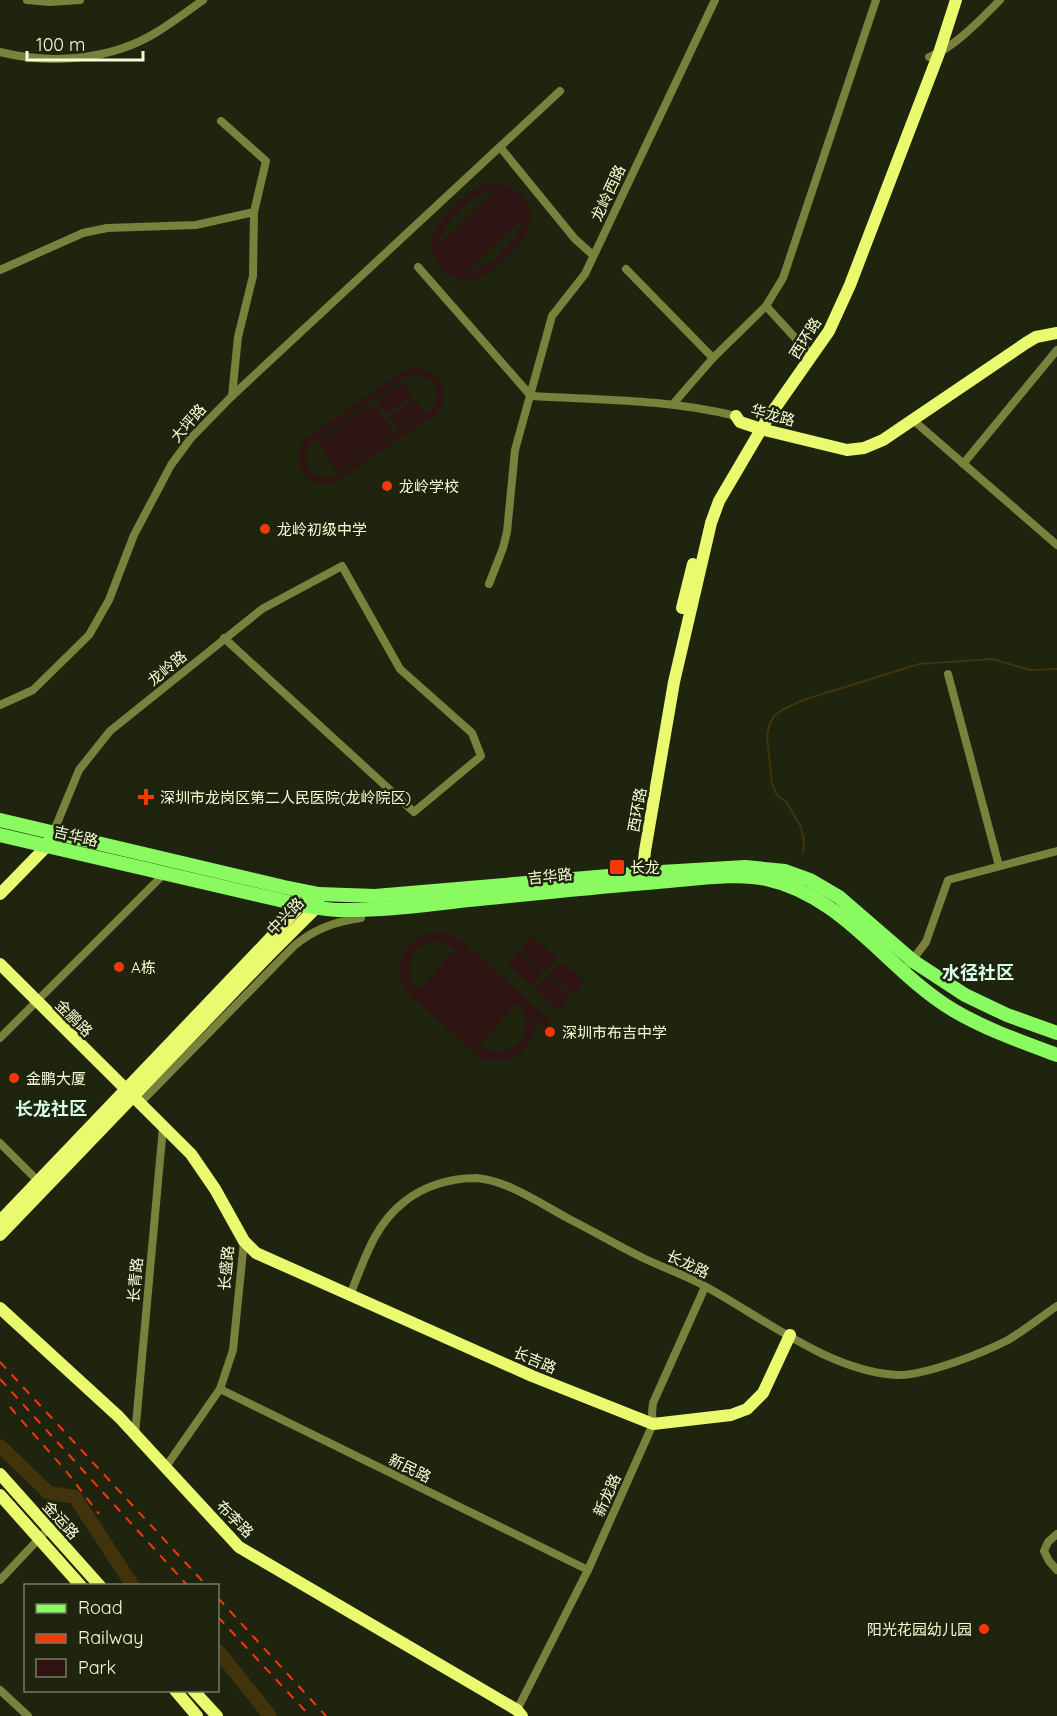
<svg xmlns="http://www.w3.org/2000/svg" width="1057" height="1716" font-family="Quicksand,'Noto Sans SC',sans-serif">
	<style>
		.green { fill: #2e1413; fill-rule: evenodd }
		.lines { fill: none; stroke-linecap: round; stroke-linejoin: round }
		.stream { stroke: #41330c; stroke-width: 2 }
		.river { stroke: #41330c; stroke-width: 14 }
		.street { stroke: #78823c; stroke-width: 8 }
		.secondary { stroke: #e9fa6e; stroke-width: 12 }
		.primary { stroke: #89fa5f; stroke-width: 14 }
		.rail { stroke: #f63808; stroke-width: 2; stroke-dasharray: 9 8; stroke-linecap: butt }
		.secondary-bridge { stroke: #e9fa6e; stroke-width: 12 }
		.poi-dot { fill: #f63808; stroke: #1f240f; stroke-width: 2 }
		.labels { text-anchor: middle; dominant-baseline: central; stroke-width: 5; stroke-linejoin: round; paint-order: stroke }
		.street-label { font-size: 15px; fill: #f5fed4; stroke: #1f240f }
		.poi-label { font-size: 15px; fill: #f5fed4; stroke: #1f240f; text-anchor: start }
		.quarter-label { font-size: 18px; font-weight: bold; fill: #d6fee8; stroke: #1f240f }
	</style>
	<rect width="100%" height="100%" fill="#1f240f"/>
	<!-- green -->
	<g class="green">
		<path d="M 490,183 C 516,182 538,204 528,231 C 523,244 492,273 479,278 C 472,280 463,280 456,278 C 448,275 440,268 436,260 C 424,237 441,220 456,205 C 467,195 476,186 490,183 ZM 496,190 L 440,244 L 439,244 C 440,225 477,188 496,190 ZM 523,218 C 522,238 486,272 466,272 Z"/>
		<path d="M 413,368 C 439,368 452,392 437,414 L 335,483 C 307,490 288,463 305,439 L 401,372 ZM 414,374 C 434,375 443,393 432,409 L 333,477 C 318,480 307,473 305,457 L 310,443 L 405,378 Z"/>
		<polygon points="404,382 413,396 386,414 377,401"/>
		<polygon points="415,399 425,412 398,430 389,417"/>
		<polygon points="374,403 394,433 337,472 317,442"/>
		<path d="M 433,932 L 449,934 L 462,941 L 552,1022 L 546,1029 L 535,1020 C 537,1052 507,1069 479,1057 L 406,992 C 392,966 404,939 433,932 ZM 440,941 L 456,949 L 418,990 C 399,970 413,941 440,941 ZM 517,1003 C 542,1030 509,1067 479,1045 Z"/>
		<polygon points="533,936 557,958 545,971 521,949"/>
		<polygon points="519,951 543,973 532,986 507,965"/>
		<polygon points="561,961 585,982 573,995 549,974"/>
		<polygon points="547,976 571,998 559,1011 535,989"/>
	</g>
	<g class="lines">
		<!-- stream -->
		<polyline class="stream" points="803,852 804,841 801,827 787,803 777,795 772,784 767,736 769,726 774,716 782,710 803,700 919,664 992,659 1030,670 1057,669"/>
		<!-- river -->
		<g class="river">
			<polyline points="0,1446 49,1493 75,1497 133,1586"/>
			<polyline points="218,1651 270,1716"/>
		</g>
		<!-- street -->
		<g class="street">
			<polyline points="27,0 50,2 80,0"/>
			<path d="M 0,52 C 51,65 112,60 157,32 C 173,22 188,11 203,0"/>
			<path d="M 929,57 C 953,49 982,18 1000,0"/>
			<polyline points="500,147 575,239 593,255"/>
			<polyline points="418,267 531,396"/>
			<polyline points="626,269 713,358"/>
			<polyline points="0,270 83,233 107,228 196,225 254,212"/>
			<polyline points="766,306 808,352"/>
			<polyline points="232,396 560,91"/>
			<path d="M 531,396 C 599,400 669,399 736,416"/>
			<polyline points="673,404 713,358 766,306 783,278 876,0"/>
			<polyline points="913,420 1057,545"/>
			<polyline points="963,464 1057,350"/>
			<polyline points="489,584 503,548 507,532 515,450 552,316 585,274 715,0"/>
			<polyline points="948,674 999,866"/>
			<polyline points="0,705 33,690 89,635 109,600 134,535 171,465 191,438 232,396 238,337 253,276 254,212 266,161 221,121"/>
			<polyline points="53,833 79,770 110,731 262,609 342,566 400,669 472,733 481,756 414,812 224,638"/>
			<polyline points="904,971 926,942 948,880 1057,851"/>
			<polyline points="0,1038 164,874"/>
			<path d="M 139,1104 L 294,946 C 314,929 336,921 361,918 L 361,909"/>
			<polyline points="0,1143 40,1183"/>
			<path d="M 350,1295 C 364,1261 374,1225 404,1202 C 423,1186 451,1178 476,1178 C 507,1180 543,1205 571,1220 C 595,1232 618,1246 643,1258 C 662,1267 682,1274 701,1284 C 761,1316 828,1371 897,1375 C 924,1376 983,1353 1008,1340 C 1025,1330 1041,1317 1057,1306"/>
			<polyline points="220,1389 588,1570"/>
			<polyline points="135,1435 163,1127"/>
			<polyline points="165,1468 220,1389 233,1350 244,1241"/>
			<polyline points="1057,1534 1048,1542 1044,1551 1049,1561 1057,1570"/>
			<polyline points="0,1580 49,1528"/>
			<polyline points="0,1690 28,1716"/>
			<polyline points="517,1710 588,1570 653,1424 652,1413 653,1403 705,1287"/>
		</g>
		<!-- secondary -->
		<g class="secondary">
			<polyline points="736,416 740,422 761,429 847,450 864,448 883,440 1026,343 1036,337 1057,333"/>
			<polyline points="682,608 693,564"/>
			<polyline points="642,880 645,851 674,682 711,523 719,501 766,421 829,331 850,285 939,53 956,0"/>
			<polyline points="0,894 47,846 50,839"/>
			<polyline points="259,950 301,905 308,901"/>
			<polyline points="267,957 316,908 318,901"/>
			<polyline points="0,964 191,1154 215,1189 244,1241 256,1253 532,1376 653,1424 731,1415 747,1409 763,1393 790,1335"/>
			<polyline points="0,1308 119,1417 239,1547 517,1710 522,1716"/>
			<polyline points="0,1474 100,1586"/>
			<polyline points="0,1495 81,1586"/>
			<polyline points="175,1690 197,1716"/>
			<polyline points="193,1690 217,1716"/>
		</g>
		<!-- primary -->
		<g class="primary">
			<polyline points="0,820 284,887 319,894 375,896 644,873 745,867 785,871 810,880 839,897 913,961 965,995 1007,1015 1057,1033"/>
			<path d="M 0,835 L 275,899 C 296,904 316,909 338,910 C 381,911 425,905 469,900 C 532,894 595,887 658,882 C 690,880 736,872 766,879 C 845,896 888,971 953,1010 C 985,1029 1022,1042 1057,1055"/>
		</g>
		<!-- rail -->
		<g class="rail">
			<polyline points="0,1362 207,1586"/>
			<polyline points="0,1379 188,1586"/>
			<polyline points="10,1407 66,1471 99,1514"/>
			<polyline points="218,1598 326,1716"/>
			<polyline points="218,1617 310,1716"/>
		</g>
		<!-- secondary-bridge -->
		<g class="secondary-bridge">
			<polyline points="0,1221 259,950"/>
			<polyline points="0,1235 267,957"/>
		</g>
	</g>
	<!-- markers -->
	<g class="poi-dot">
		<circle cx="387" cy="486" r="6"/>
		<circle cx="265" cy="529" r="6"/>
		<path d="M143 788h6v6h6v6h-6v6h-6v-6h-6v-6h6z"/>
		<rect x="609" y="859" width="16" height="16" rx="3"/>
		<circle cx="119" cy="967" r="6"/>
		<circle cx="550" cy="1032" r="6"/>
		<circle cx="14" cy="1078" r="6"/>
		<circle cx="984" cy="1629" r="6"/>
	</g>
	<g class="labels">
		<!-- street labels -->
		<g class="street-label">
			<text transform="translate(608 193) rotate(-65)">龙岭西路</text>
			<text transform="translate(805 338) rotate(-58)">西环路</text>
			<text transform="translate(773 415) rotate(15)">华龙路</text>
			<text transform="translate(188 423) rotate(-49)">大坪路</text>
			<text transform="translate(167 668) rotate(-39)">龙岭路</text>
			<text transform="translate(637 810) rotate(-80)">西环路</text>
			<text transform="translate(76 836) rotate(13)">吉华路</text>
			<text transform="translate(550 876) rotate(-6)">吉华路</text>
			<text transform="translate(285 916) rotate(-46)">中兴路</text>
			<text transform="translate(74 1018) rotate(45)">金鹏路</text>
			<text transform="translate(688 1264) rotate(25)">长龙路</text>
			<text transform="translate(226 1268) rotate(-85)">长盛路</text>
			<text transform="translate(135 1280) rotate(-85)">长青路</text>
			<text transform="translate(535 1360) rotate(23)">长吉路</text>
			<text transform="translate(410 1468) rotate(26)">新民路</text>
			<text transform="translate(607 1495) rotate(-66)">新龙路</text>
			<text transform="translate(235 1519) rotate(45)">布李路</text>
			<text transform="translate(61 1520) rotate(48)">金运路</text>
		</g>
		<!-- poi labels -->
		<g class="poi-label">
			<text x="399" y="486">龙岭学校</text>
			<text x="277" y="529">龙岭初级中学</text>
			<text x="160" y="797">深圳市龙岗区第二人民医院(龙岭院区)</text>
			<text x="630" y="867">长龙</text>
			<text x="131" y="967">A栋</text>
			<text x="562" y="1032">深圳市布吉中学</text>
			<text x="26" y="1078">金鹏大厦</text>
			<text x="972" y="1629" text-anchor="end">阳光花园幼儿园</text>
		</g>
		<!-- quarter labels -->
		<g class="quarter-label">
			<text x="978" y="972">水径社区</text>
			<text x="51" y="1108">长龙社区</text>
		</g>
	</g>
	<!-- legend -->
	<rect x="24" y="1584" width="195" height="108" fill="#1f240f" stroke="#757b5e" stroke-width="1.5"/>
	<rect x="36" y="1604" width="30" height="9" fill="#89fa5f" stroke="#757b5e" stroke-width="1.5"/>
	<text x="78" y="1614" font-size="18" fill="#f5fed4">Road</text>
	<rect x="36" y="1634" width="30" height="9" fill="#f63808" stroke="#757b5e" stroke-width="1.5"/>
	<text x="78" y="1644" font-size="18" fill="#f5fed4">Railway</text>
	<rect x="36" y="1659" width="30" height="18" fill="#2e1413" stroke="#757b5e" stroke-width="1.5"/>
	<text x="78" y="1674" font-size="18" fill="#f5fed4">Park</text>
	<!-- scale -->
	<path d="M27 51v9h116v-9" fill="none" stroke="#f5fed4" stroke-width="3"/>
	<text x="36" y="51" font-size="18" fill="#f5fed4" stroke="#1f240f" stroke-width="4.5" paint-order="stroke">100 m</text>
</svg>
